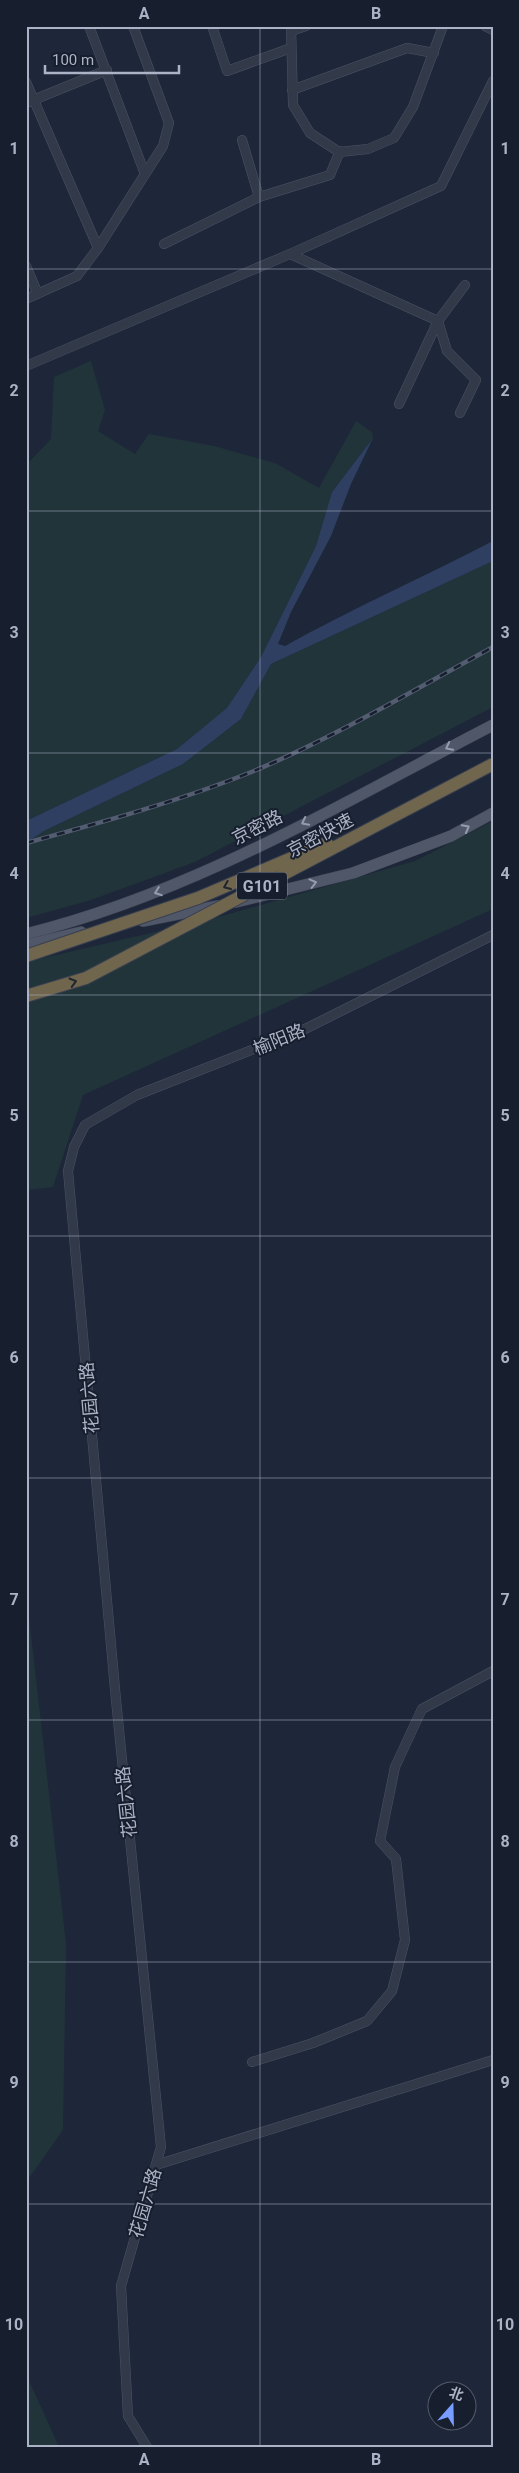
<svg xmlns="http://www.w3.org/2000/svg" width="519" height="2473" font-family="Roboto,'Noto Sans SC',sans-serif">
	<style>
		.green { fill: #20343a }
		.water { fill: #2f3f61 }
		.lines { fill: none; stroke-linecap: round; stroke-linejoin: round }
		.minor-casing { stroke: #4c5364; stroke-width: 10 }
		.major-casing { stroke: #3b4252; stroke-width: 12 }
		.minor { stroke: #323949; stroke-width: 9 }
		.major { stroke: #4f5769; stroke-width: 11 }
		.rail-casing { stroke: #535c71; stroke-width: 4.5 }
		.rail { stroke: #171e2d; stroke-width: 2.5; stroke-dasharray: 8; stroke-linecap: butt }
		.highway-bridge-casing { stroke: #394050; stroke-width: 14; stroke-linecap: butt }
		.highway-bridge { stroke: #70664e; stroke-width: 12 }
		.oneway { stroke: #959caf }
		.oneway2 { stroke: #202530 }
		.grid { fill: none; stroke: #acb3c6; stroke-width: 1; stroke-opacity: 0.55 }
		.labels { text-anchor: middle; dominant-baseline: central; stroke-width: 4; stroke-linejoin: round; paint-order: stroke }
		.shield { fill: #171e2d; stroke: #7f8698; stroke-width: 1 }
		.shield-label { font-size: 16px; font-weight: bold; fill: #acb3c6 }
		.street-label { font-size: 18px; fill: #acb3c6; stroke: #171e2d }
		.neatline { fill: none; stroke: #acb3c6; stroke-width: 2 }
		.grid-label { font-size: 16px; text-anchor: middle; font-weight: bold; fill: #acb3c6 }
	</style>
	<rect width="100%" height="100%" fill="#1e2639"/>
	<!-- green -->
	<g class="green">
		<polygon points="91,361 105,410 98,431 135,454 149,434 214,446 275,463 319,488 356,421 372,432 373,438 332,492 316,546 261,657 227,709 177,749 26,821 26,465 51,439 54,377"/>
		<polygon points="493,561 493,707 195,862 88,901 26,918 26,843 44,831 183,764 241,719 271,664"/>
		<polygon points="493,821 493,909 83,1095 53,1187 26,1190 26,962 215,918 415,861"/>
		<polygon points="26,1590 66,1944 63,2130 26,2182"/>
		<polygon points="26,2374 59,2447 26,2447"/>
	</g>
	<!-- water -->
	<path class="water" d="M 373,438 L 351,484 L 331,536 L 291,612 L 278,644 L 285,646 C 353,608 424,577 493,541 L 493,561 L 271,664 L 241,719 L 183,764 L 44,831 L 26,843 L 26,821 L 177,749 L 227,708 L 261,657 L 316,546 L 332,492 Z"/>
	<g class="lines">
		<defs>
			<g id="minor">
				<polyline points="89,26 145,174"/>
				<polyline points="212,26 227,71 291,48"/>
				<polyline points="291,26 293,105 310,133 339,152 368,149 394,138 413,107 443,26"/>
				<polyline points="485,26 493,30"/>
				<polyline points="291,31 306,26"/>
				<polyline points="26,82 98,248"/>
				<polyline points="292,90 407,48 434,53"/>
				<polyline points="26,103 107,70"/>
				<polyline points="242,140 259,197"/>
				<polyline points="164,244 259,197 330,175 340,151"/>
				<polyline points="290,254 438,321 447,351 476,380 460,413"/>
				<polyline points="26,266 38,294"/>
				<polyline points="26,299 77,276 98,248 163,146 169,123 133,26"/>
				<polyline points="26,366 290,254 441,186 493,81"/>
				<polyline points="399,404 438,321 465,285"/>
				<polyline points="252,2062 313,2043 367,2021 392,1991 405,1940 396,1859 380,1841 395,1767 422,1709 493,1671"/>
				<polyline points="156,2165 493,2060"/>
				<polyline points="147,2447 128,2416 121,2286 161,2147 116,1700 68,1171 74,1147 85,1125 137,1095 305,1029 493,935"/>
			</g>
			<g id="major">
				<polyline points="236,902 353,873 451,836 493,813"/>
				<polyline points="143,921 218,906"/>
				<path d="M 26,934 C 193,893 342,803 493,725"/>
				<polyline points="26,945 81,932"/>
			</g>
		</defs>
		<!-- minor casing -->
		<use href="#minor" class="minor-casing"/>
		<!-- major casing -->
		<use href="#major" class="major-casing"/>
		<!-- minor -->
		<use href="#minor" class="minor"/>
		<!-- major -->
		<use href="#major" class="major"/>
		<defs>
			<path id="rail" d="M 26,843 C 103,822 180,801 254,771 C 337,736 414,690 493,647"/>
		</defs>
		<!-- rail casing -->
		<use href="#rail" class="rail-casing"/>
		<!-- rail -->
		<use href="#rail" class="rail"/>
		<defs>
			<g id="highway-bridge">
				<polyline points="26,956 198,898 327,843"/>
				<polyline points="26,996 86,978 493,764"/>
			</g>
		</defs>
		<!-- highway-bridge casing -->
		<use href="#highway-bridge" class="highway-bridge-casing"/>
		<!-- highway-bridge -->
		<use href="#highway-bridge" class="highway-bridge"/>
	</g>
	<!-- one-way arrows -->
	<defs><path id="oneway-chevron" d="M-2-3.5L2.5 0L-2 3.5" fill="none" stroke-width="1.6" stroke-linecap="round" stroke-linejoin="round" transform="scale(1.25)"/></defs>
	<g class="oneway">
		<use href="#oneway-chevron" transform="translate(449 747) rotate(153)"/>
		<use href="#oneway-chevron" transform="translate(305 822) rotate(153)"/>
		<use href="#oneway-chevron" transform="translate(466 828) rotate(-28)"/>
		<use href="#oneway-chevron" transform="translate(313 883) rotate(-14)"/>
		<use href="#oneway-chevron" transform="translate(158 892) rotate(160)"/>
	</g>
	<g class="oneway2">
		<use href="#oneway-chevron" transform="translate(227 886) rotate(157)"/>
		<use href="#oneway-chevron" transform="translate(73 982) rotate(-16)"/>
	</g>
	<!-- grid -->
	<path class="grid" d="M 260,26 L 260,2447M 26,269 L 493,269M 26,511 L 493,511M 26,753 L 493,753M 26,995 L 493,995M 26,1236 L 493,1236M 26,1478 L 493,1478M 26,1720 L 493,1720M 26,1962 L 493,1962M 26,2204 L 493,2204"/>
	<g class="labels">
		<!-- shield labels -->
		<rect class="shield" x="237" y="872.5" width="50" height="27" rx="4"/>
		<g class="shield-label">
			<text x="262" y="886">G101</text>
		</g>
		<!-- street labels -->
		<g class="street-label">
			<text transform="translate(257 827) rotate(-27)">京密路</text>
			<text transform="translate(320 835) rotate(-28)">京密快速</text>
			<text transform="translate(279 1039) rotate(-22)">榆阳路</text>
			<text transform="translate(89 1398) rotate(-95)">花园六路</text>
			<text transform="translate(126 1802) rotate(-96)">花园六路</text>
			<text transform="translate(145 2203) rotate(-74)">花园六路</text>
		</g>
	</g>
	<!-- border -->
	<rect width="519" height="2473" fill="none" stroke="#171e2d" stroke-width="55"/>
	<!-- north arrow -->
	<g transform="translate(452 2406) rotate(20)"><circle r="24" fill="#171e2d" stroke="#535a6a"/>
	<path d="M0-4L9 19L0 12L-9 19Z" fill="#789cff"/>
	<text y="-8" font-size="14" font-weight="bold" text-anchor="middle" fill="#acb3c6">北</text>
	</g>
	<!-- scale -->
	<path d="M45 65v8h134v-8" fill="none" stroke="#acb3c6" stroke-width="2.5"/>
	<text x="52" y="65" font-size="15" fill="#acb3c6" stroke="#171e2d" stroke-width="4" paint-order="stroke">100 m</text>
	<rect x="28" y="28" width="464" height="2418" class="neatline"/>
	<g class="grid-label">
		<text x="144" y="19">A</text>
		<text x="376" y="19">B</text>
		<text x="14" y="154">1</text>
		<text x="505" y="154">1</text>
		<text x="14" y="396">2</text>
		<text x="505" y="396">2</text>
		<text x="14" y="638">3</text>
		<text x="505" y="638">3</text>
		<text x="14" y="879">4</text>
		<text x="505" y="879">4</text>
		<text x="14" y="1121">5</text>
		<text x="505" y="1121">5</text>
		<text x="14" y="1363">6</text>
		<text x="505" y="1363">6</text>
		<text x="14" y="1605">7</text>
		<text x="505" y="1605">7</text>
		<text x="14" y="1847">8</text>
		<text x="505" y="1847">8</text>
		<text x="14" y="2088">9</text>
		<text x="505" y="2088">9</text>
		<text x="14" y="2330">10</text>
		<text x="505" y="2330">10</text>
		<text x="144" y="2465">A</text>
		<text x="376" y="2465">B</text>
	</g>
</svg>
